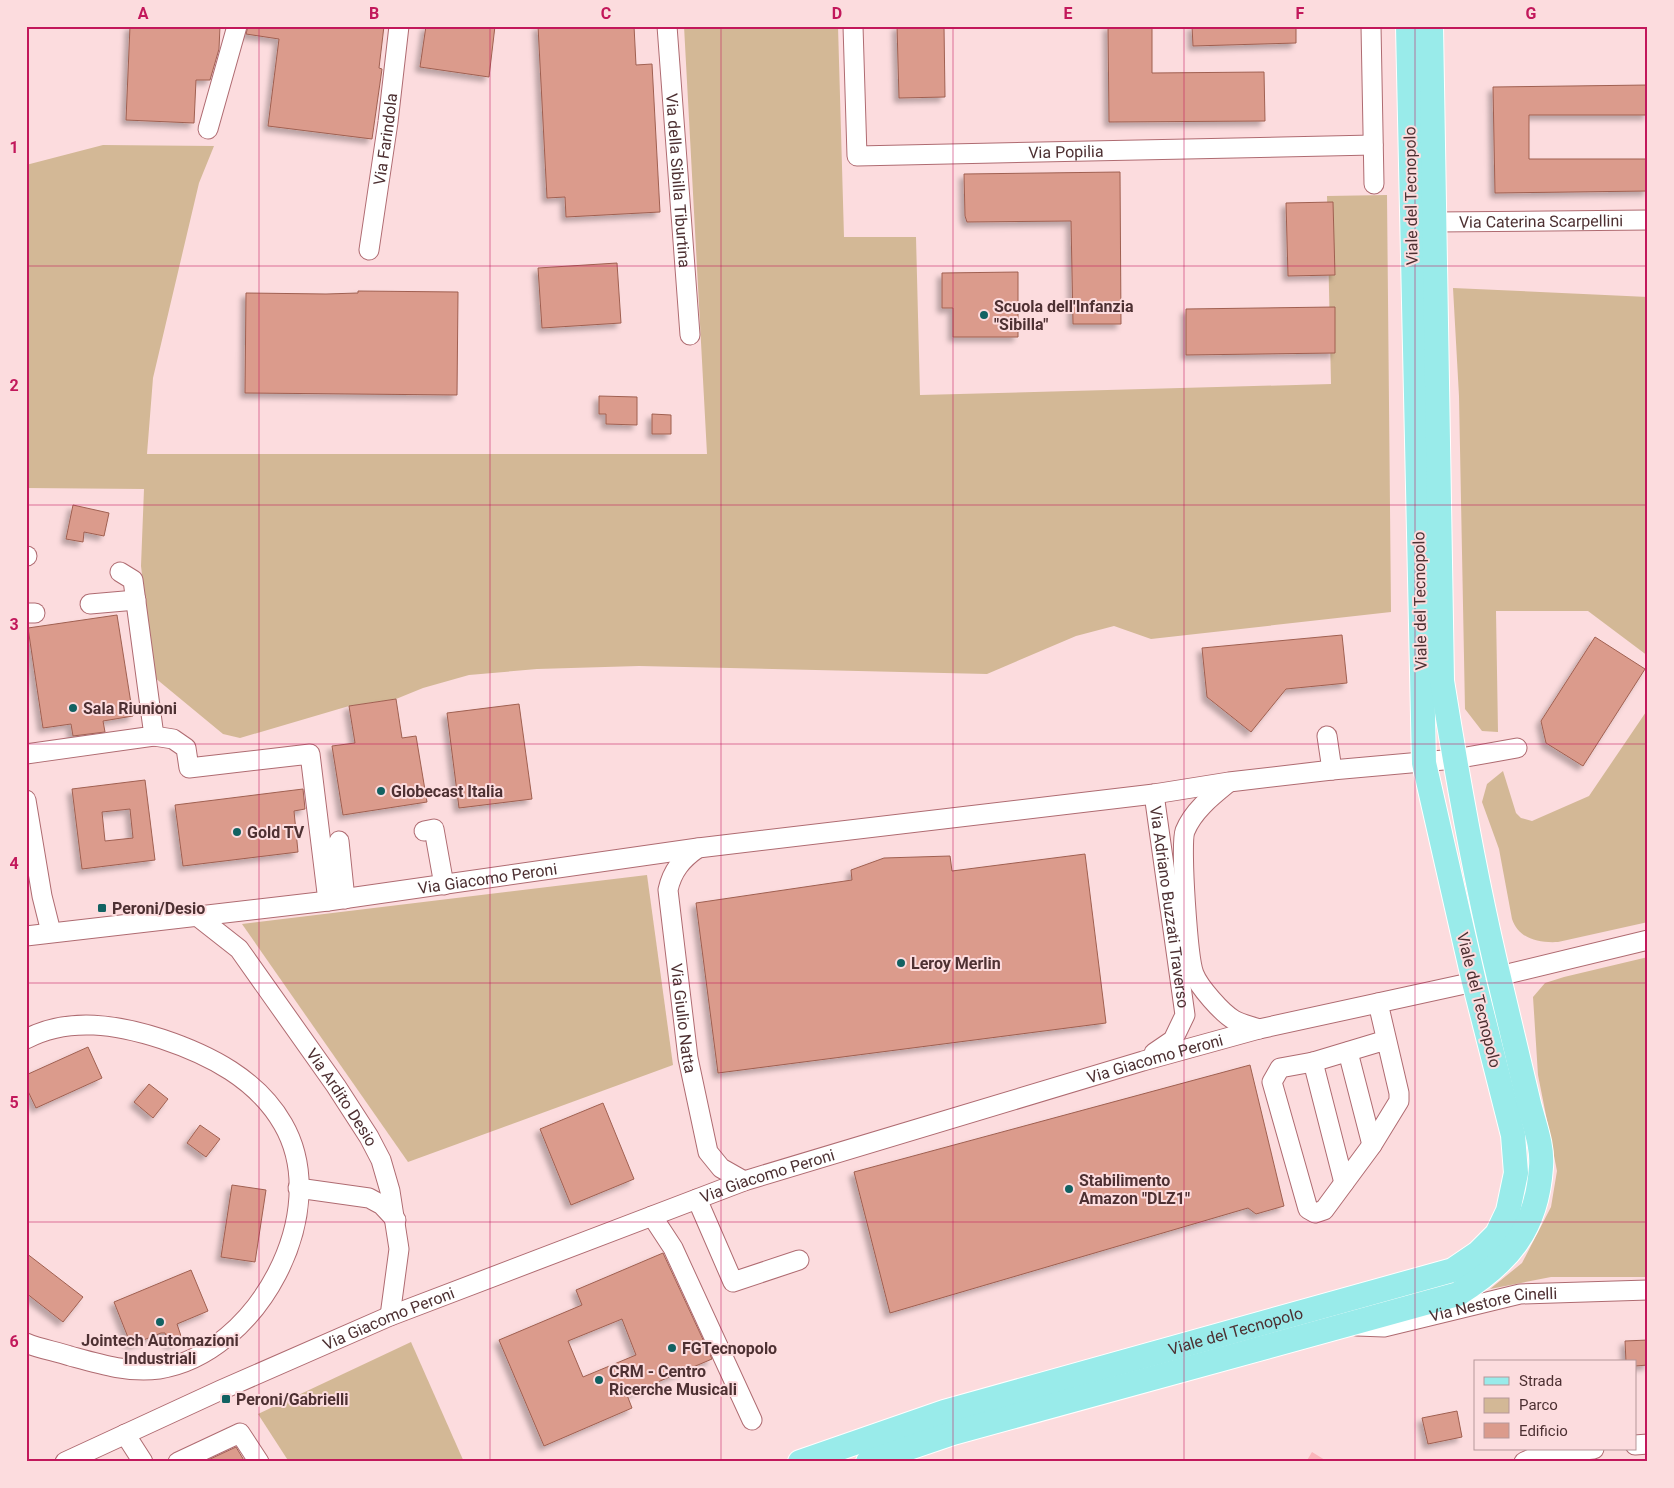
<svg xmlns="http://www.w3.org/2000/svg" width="1674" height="1488" font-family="Roboto,sans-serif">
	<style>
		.green { fill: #d3b896 }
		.water { fill: #fbb6bb }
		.building { fill: #db9b8c; stroke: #a06051; fill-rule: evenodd; filter: url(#shadow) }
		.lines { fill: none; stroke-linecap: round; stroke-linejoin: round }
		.minor-casing { stroke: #af6b71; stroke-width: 21 }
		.major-casing { stroke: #fff; stroke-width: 26 }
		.minor { stroke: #fff; stroke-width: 19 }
		.major { stroke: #99ebea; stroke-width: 24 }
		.grid { fill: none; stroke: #c2185b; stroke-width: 1; stroke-opacity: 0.55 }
		.poi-dot { fill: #126262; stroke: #fcdcde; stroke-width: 2 }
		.labels { text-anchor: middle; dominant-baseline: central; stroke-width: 4; stroke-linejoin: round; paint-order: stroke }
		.street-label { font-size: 16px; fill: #4d3032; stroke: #fcdcde }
		.poi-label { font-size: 16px; font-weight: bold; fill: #4d3032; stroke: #fcdcde; text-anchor: start }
		.neatline { fill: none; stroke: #c2185b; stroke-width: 2 }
		.grid-label { font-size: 16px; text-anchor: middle; font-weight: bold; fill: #c2185b }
	</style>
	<defs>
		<filter id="shadow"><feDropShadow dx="-4.5" dy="4.5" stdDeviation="2.5" flood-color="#0004"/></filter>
	</defs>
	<rect width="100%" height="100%" fill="#fcdcde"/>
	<!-- green -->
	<g class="green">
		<polygon points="684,26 838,26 844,237 916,237 920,395 1331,384 1327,196 1387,195 1391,612 1151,639 1114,626 1076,636 987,674 639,666 537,669 469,675 423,688 396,699 349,706 240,738 223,734 154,677 141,566 144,489 26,488 26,165 103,145 214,146 199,183 153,378 147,454 707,454"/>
		<polygon points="1453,288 1648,297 1648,656 1588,611 1496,611 1498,732 1482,731 1465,709 1459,396"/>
		<path d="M 1648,709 L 1648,922 L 1558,942 C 1538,943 1519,939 1512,919 L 1499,849 L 1482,802 L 1487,784 L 1503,771 L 1516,813 L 1521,818 L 1532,821 L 1589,796 Z"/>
		<polygon points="647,875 673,1065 408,1162 242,924"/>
		<polygon points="1648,957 1648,1277 1551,1277 1490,1289 1522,1263 1551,1207 1557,1171 1538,1075 1533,997 1545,983 1564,977"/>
		<polygon points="411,1342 464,1462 289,1462 258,1414"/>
	</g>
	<!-- water -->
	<polygon class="water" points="1312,1452 1325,1460 1324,1462 1306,1462"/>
	<!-- building -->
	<g class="building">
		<polygon points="130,26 220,26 219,49 210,80 196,80 194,123 126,120"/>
		<polygon points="248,26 384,26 379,68 382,69 372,139 268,126 279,39 246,34"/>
		<polygon points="426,26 495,26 489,77 420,67"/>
		<polygon points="538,26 634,26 636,65 652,64 660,212 566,217 565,197 547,198"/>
		<polygon points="897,26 944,26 945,97 899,98"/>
		<polygon points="1108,26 1152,26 1152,73 1264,72 1265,121 1109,122"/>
		<polygon points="1192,26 1296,26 1296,43 1193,46"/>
		<polygon points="1648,85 1648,115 1529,115 1529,159 1648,159 1648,191 1495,193 1493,87"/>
		<polygon points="1120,172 1121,324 1073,324 1071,221 967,222 965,216 964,174"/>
		<polygon points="1333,202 1335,275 1288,276 1286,203"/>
		<polygon points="617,263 621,323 542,328 538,268"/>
		<polygon points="1018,272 1018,337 953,337 953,308 942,308 942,273"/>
		<polygon points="358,291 458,292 457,395 245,393 246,293 326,294 358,293"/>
		<polygon points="1335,307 1335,353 1186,355 1186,309"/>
		<polygon points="599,396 637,397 637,425 606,424 606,414 599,414"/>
		<polygon points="652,414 671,415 671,434 652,434"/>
		<polygon points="73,505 109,513 104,536 84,532 83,542 66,539"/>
		<polygon points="117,615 133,716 103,721 105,732 73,736 71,724 43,728 28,628"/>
		<polygon points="1342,635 1347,683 1286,689 1251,732 1207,697 1202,648"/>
		<polygon points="1595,637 1645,669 1583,766 1546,743 1541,721"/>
		<polygon points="396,699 402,738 416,736 427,802 343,815 332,746 355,743 349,706"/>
		<polygon points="519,704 532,799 459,808 447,713"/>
		<path d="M 145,780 L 155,860 L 82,869 L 72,789 ZM 130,809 L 133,838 L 105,841 L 102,812 Z"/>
		<polygon points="303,789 305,809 294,811 298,852 183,866 175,805"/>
		<polygon points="1085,854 1106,1023 718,1073 696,903 852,880 851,870 884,858 950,856 952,871"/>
		<polygon points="88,1047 102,1078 36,1108 26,1087 26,1075"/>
		<polygon points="1250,1065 1284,1206 1256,1214 1248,1208 890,1313 854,1172"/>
		<polygon points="149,1084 168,1099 153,1118 134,1102"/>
		<polygon points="603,1103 634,1179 571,1205 540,1129"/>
		<polygon points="200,1125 220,1139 206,1157 187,1143"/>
		<polygon points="232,1185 266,1190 255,1262 221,1257"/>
		<polygon points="26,1253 83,1297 63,1322 26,1293"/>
		<path d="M 663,1253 L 712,1359 L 627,1395 L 632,1408 L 544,1446 L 499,1340 L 582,1305 L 576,1290 ZM 622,1319 L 636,1355 L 583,1377 L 568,1341 Z"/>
		<polygon points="191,1270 208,1311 177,1324 182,1339 170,1345 165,1333 161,1333 131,1345 114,1302"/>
		<polygon points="1648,1340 1648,1365 1635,1366 1635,1362 1626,1362 1625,1341"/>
		<polygon points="1457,1411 1462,1437 1428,1444 1422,1418"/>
		<polygon points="236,1447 245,1462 206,1462 208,1460"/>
	</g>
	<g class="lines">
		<defs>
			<g id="minor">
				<path id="s1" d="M 667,26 L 690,335"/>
				<path id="s2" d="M 853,26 L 857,156 L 1373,145"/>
				<polyline points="1371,26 1374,184"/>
				<polyline points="208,129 237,26"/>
				<path id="s3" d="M 1435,222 L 1648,220"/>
				<path id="s4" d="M 369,250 L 388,122 L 399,26"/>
				<polyline points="26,556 27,556"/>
				<polyline points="90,604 136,600"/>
				<polyline points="26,613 35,613"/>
				<polyline points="154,736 173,739 186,748 189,768 310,754 328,901"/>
				<polyline points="1327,736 1332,770"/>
				<polyline points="26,754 154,736 133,580 120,572"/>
				<path d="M 1228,783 C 1212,796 1193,811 1185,831 C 1180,845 1188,959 1194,974 C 1199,987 1222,1013 1234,1020 C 1241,1024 1251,1026 1259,1029"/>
				<path id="s5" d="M 1154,794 L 1185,1015 L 1173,1040 L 1154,1053"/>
				<polyline points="26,800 42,896 51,932"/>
				<polyline points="424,831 434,829 444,885"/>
				<polyline points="339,841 345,899"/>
				<path id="s6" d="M 698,848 C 682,859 672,871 668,890 L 688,1058 L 708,1152 L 721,1168 L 744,1181"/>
				<path id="s7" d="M 197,916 L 239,949 L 336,1086 L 369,1137 L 381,1160 L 390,1191 L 399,1249 L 390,1316"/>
				<path id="s8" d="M 26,936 L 328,901 L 698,848 L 1154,794 L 1229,782 L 1332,770 L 1455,759 L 1517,748"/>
				<polyline points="1378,1003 1399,1093 1399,1101 1372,1145 1324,1210 1315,1213 1308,1209 1272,1082 1280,1068 1313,1062 1386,1040"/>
				<path d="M 26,1039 C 70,1016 118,1025 162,1039 C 210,1055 257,1079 283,1124 C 334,1212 257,1354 159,1369 C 128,1373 99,1364 70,1356 C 55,1351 40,1349 26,1343"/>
				<polyline points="1348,1052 1372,1145"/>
				<polyline points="1313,1062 1344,1183"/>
				<polyline points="298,1188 369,1198 382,1205 396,1220"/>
				<polyline points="697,1199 733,1282 799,1260"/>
				<polyline points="652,1216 673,1248 752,1420"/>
				<path id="s9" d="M 1357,1326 L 1384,1327 L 1520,1294 L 1648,1290"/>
				<polyline points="125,1434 143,1462"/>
				<polyline points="1635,1445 1648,1444"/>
				<path id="s10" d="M 65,1462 L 221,1390 L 390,1316 L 744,1181 L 1143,1061 L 1259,1029 L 1474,982 L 1648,940"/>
				<polyline points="178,1462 240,1433 259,1462"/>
				<polyline points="1524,1462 1542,1454 1594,1449"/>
			</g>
			<g id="major">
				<path id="s11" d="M 800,1462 L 944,1412 L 1453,1270 L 1478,1253 L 1497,1234 L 1508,1211 L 1516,1173 L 1513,1135 L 1474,982 L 1424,763 L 1408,26"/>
				<path d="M 868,1462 L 953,1433 L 1458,1294 C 1509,1262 1537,1229 1541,1167 C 1543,1146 1534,1124 1529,1104 C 1519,1063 1510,1023 1500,982 C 1476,883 1458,782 1442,681 L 1431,26"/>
			</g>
		</defs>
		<!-- minor casing -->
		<use href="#minor" class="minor-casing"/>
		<!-- major casing -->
		<use href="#major" class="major-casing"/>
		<!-- minor -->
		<use href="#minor" class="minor"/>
		<!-- major -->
		<use href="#major" class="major"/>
	</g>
	<!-- grid -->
	<path class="grid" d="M 259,26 L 259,1462M 490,26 L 490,1462M 721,26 L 721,1462M 953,26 L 953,1462M 1184,26 L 1184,1462M 1415,26 L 1415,1462M 26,266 L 1648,266M 26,505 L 1648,505M 26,744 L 1648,744M 26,983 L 1648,983M 26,1222 L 1648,1222"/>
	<!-- markers -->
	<g class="poi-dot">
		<circle cx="984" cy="315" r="5"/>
		<circle cx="73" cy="708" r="5"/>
		<circle cx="381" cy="791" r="5"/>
		<circle cx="237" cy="832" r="5"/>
		<rect x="97" y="903" width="10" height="10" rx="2.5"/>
		<circle cx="901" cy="963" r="5"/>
		<circle cx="1069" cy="1189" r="5"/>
		<circle cx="160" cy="1322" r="5"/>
		<circle cx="672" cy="1348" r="5"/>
		<circle cx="599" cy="1380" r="5"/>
		<rect x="221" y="1394" width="10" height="10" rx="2.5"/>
	</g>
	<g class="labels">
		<!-- street labels -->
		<g class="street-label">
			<text stroke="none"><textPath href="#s4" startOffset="112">Via Farindola</textPath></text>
			<text stroke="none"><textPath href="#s2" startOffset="339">Via Popilia</textPath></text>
			<text stroke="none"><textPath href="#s1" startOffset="155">Via della Sibilla Tiburtina</textPath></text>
			<text transform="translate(1411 196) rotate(-91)">Viale del Tecnopolo</text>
			<text stroke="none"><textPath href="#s3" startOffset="106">Via Caterina Scarpellini</textPath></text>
			<text transform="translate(1420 601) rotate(-91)">Viale del Tecnopolo</text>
			<text stroke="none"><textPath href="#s8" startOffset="465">Via Giacomo Peroni</textPath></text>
			<text stroke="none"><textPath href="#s5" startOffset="114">Via Adriano Buzzati Traverso</textPath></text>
			<text transform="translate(1479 1000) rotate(76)">Viale del Tecnopolo</text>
			<text stroke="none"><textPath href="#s6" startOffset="182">Via Giulio Natta</textPath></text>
			<text stroke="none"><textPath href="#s10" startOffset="1164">Via Giacomo Peroni</textPath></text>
			<text stroke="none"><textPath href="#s7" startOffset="234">Via Ardito Desio</textPath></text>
			<text stroke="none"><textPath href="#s10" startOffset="759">Via Giacomo Peroni</textPath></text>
			<text stroke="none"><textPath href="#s9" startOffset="139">Via Nestore Cinelli</textPath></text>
			<text stroke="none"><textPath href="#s10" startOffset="354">Via Giacomo Peroni</textPath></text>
			<text stroke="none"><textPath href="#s11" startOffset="455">Viale del Tecnopolo</textPath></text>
		</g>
		<!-- poi labels -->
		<g class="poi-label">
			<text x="994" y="306">Scuola dell'Infanzia<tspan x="994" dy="18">"Sibilla"</tspan></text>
			<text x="83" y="708">Sala Riunioni</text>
			<text x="391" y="791">Globecast Italia</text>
			<text x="247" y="832">Gold TV</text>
			<text x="112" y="908">Peroni/Desio</text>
			<text x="911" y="963">Leroy Merlin</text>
			<text x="1079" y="1180">Stabilimento<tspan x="1079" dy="18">Amazon "DLZ1"</tspan></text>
			<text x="160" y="1340" text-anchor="middle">Jointech Automazioni<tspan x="160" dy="18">Industriali</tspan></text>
			<text x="682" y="1348">FGTecnopolo</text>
			<text x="609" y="1371">CRM - Centro<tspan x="609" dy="18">Ricerche Musicali</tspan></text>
			<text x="236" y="1399">Peroni/Gabrielli</text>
		</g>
	</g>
	<!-- border -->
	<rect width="1674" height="1488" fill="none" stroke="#fcdcde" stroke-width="55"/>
	<!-- legend -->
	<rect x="1474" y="1360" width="162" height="90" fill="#fcdcde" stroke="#b69799"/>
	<rect x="1484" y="1377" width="25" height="8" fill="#99ebea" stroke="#b69799"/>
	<text x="1519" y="1386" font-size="15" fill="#4d3032">Strada</text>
	<rect x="1484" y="1398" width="25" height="15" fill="#d3b896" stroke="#b69799"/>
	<text x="1519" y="1410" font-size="15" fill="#4d3032">Parco</text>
	<rect x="1484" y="1423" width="25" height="15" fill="#db9b8c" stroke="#b69799"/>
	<text x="1519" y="1436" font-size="15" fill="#4d3032">Edificio</text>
	<rect x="28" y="28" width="1618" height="1432" class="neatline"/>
	<g class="grid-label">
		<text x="143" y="19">A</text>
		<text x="374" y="19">B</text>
		<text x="606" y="19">C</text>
		<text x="837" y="19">D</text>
		<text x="1068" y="19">E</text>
		<text x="1300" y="19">F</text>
		<text x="1531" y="19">G</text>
		<text x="14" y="153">1</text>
		<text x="14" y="391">2</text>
		<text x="14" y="630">3</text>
		<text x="14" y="869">4</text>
		<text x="14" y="1108">5</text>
		<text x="14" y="1347">6</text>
	</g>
</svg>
